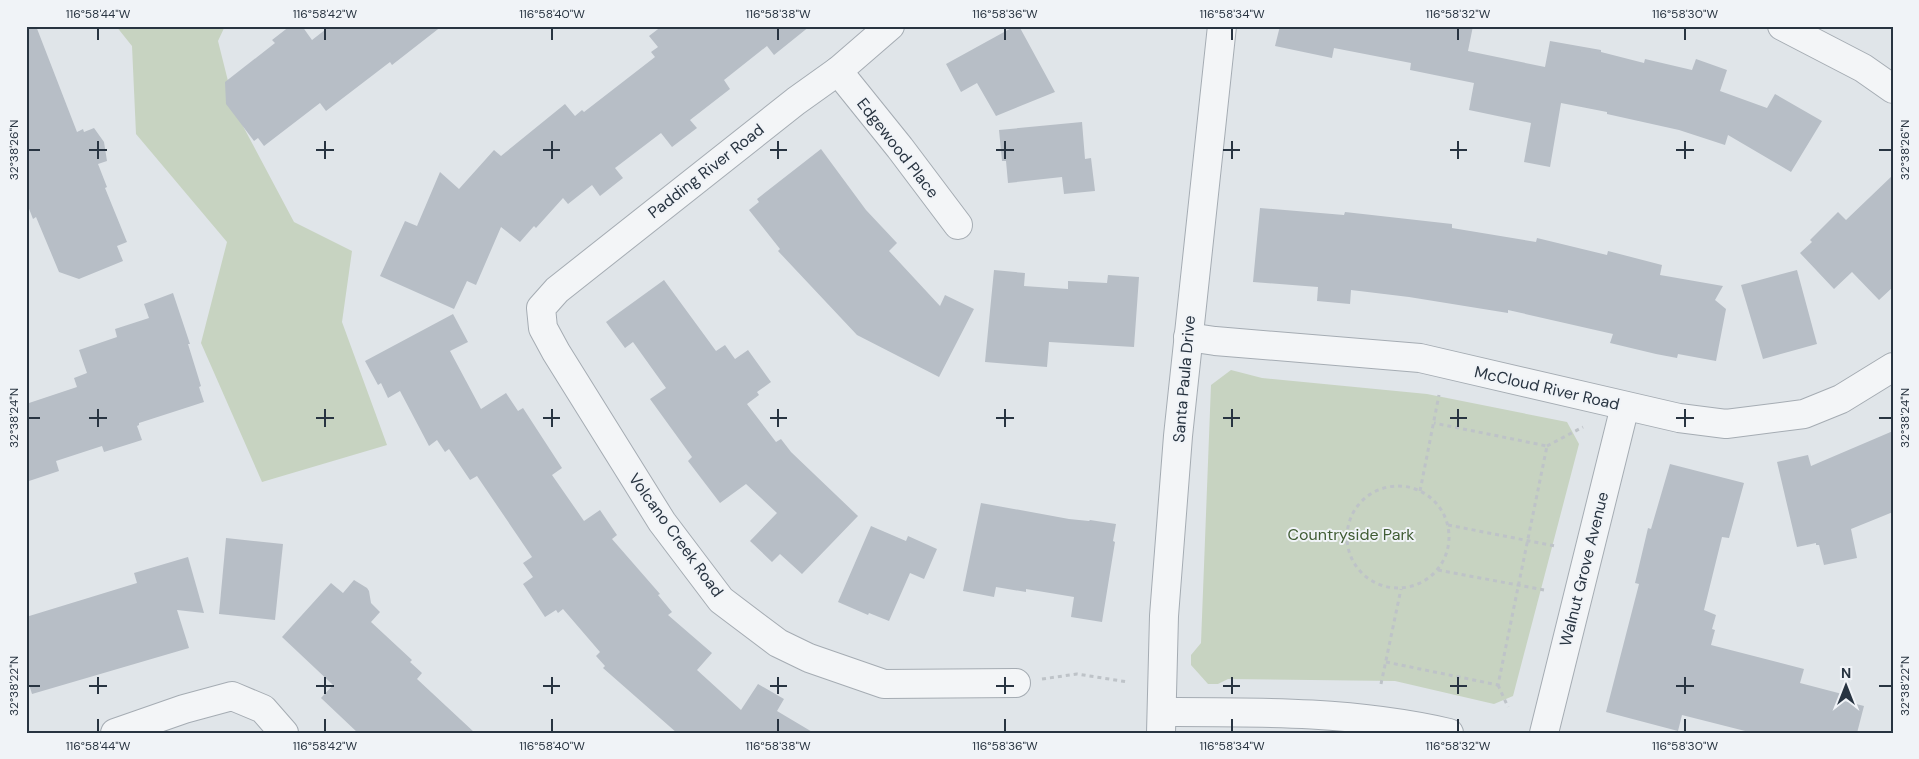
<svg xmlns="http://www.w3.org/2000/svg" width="1919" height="759" font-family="'DM Sans',sans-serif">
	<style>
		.green { fill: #c7d3c1 }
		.building { fill: #b7bec6 }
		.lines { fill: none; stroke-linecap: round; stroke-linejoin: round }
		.minor-casing { stroke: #a5acb3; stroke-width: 30 }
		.path { stroke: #bec3c8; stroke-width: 3; stroke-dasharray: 4 4; stroke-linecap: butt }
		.minor { stroke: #f3f5f7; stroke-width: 28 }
		.ticks { fill: none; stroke: #283441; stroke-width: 2 }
		.labels { text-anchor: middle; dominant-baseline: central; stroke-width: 4; stroke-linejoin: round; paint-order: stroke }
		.street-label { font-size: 16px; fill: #283441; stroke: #f0f3f7 }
		.park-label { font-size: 16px; fill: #415d35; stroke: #f0f3f7 }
		.neatline { fill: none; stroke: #283441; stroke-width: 2 }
		.ticks-label { font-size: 12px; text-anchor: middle; fill: #283441 }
	</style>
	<rect width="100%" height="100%" fill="#e0e5e9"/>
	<!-- green -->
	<g class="green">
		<polygon points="116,26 225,26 218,41 236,113 294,222 352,251 342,322 387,445 262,482 201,343 227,242 136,134 132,46"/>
		<polygon points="1231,370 1262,378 1427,394 1567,422 1579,444 1513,696 1494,704 1395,681 1228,679 1218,684 1208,684 1191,665 1191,655 1201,643 1211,385"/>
	</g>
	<!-- building -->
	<g class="building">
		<polygon points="26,26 36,26 77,132 83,129 84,132 94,128 104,142 107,161 98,164 107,187 105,188 127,242 117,246 123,261 79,279 59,272 36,217 33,219 26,201"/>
		<polygon points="290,26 302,26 312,40 330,26 442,26 392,65 390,62 326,111 320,103 264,146 258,138 254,141 226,104 225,82 275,43 272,40"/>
		<polygon points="662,26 810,26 774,55 767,46 724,80 730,89 690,120 697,128 672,147 661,133 615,168 623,178 600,196 592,185 568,204 563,198 536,228 534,226 520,242 501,227 476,285 467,281 454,309 380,276 405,221 417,226 440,172 459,189 494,150 501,156 565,104 575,116 582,110 584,112 655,57 651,52 658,47 649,36"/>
		<polygon points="1015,26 1019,26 1055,92 996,116 977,83 961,92 946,64"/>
		<polygon points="1280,26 1473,26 1468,51 1545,67 1550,41 1601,50 1601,52 1644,63 1645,59 1692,70 1696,59 1727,70 1720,91 1767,108 1775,94 1822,121 1791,172 1728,135 1725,145 1679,130 1607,114 1607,112 1561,103 1550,167 1524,162 1531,123 1469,110 1474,83 1410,70 1411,63 1334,48 1332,58 1275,46"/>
		<polygon points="1082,122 1085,159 1091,158 1095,191 1064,194 1062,177 1008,183 1006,161 1002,161 999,130"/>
		<polygon points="821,149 866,210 897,243 889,251 940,306 945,295 974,309 939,377 857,335 778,251 780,249 749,210 759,202 757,199"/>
		<polygon points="1893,175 1893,287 1879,300 1852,272 1834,289 1800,253 1812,242 1810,240 1838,212 1846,220"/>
		<polygon points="1260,208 1344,215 1345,212 1452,224 1452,228 1536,242 1537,238 1607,255 1608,251 1662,265 1660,275 1723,286 1715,300 1726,309 1716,361 1678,354 1677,358 1656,354 1610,343 1613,334 1508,310 1508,313 1409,297 1351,290 1350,304 1317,301 1318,287 1253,282"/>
		<polygon points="994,270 1025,273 1024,286 1068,289 1068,281 1107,283 1108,275 1139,277 1134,347 1049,342 1047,367 985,362"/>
		<polygon points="1797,270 1817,344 1763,359 1741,285"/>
		<polygon points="664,280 716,351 725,345 735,359 748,350 771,382 757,392 759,395 747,404 776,442 781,439 791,452 858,516 802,574 780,554 772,562 750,541 777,513 746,484 720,503 688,461 692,457 650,399 666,388 633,342 625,348 606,322"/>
		<polygon points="173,293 190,344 188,344 201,386 199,387 204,402 139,423 139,425 137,426 142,440 104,452 102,446 56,461 59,471 26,482 26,404 77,387 74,378 87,373 79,350 117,337 115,329 149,318 144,304"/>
		<polygon points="453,314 468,342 450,351 481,409 506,393 518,411 523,408 562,468 552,475 584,521 600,510 617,535 612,539 660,594 658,595 672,612 668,615 712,653 697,670 741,710 758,684 784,699 777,711 814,733 677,733 603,668 605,666 596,656 600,652 563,609 558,613 556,610 545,617 523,584 533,577 523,563 532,557 477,476 470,480 449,449 445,452 437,440 429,446 400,391 388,398 381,383 378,385 365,361"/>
		<polygon points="1893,431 1893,512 1851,529 1857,558 1824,565 1819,545 1816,545 1816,543 1797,547 1777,462 1808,455 1811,466"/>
		<polygon points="1670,464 1744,483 1729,538 1722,537 1704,610 1716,615 1712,629 1715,630 1711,645 1804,669 1800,683 1846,695 1844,701 1864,706 1857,733 1753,733 1682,715 1678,731 1606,712 1639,584 1635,583 1648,528 1651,529"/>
		<polygon points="981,503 1069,519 1089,521 1090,520 1116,524 1113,541 1115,542 1102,622 1071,617 1074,597 1026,589 1026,592 996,587 994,597 963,591"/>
		<polygon points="871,526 906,541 908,536 937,549 924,579 910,573 889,621 869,613 868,615 838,602"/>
		<polygon points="226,538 283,544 275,620 219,614"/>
		<polygon points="188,557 204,613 177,610 189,648 32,694 26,675 26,617 137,583 134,573"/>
		<polygon points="354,580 367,588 369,591 371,603 380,612 371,622 412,660 410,662 422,673 417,679 475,733 358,733 321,698 333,685 282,637 331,583 343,593"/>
	</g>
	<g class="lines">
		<defs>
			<g id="minor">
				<polyline points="890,26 838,71 796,101 557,290 541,308 543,328 556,352 662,522 721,600 778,643 809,658 884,684 1016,683"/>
				<polyline points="1782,26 1863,68 1893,89"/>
				<polyline points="838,71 900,148 958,225"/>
				<polyline points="1188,337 1215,341 1420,358 1679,418 1726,424 1804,414 1841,399 1893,367"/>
				<path d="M 1162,712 C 1258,712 1354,711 1449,733"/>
				<polyline points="115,733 184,709 232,696 263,709 284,733"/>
				<polyline points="1161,733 1164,616 1178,436 1222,26"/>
				<polyline points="1544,733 1625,406"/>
			</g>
		</defs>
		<!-- minor casing -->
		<use href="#minor" class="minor-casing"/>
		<!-- path -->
		<g class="path">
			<polyline points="1547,446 1583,427"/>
			<circle cx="1398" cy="537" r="51"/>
			<polyline points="1420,491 1439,395"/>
			<polyline points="1448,525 1555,546"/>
			<polyline points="1438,570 1544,590"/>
			<polyline points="1386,662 1498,685 1547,446 1434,423"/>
			<polyline points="1042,679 1077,674 1128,682"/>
			<polyline points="1381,684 1401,589"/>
			<polyline points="1498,685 1508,707"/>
		</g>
		<!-- minor -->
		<use href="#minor" class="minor"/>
	</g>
	<!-- ticks -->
	<path class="ticks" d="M 98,28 L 98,40M 325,28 L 325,40M 552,28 L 552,40M 778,28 L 778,40M 1005,28 L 1005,40M 1232,28 L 1232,40M 1458,28 L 1458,40M 1685,28 L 1685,40M 98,141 L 98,159M 325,141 L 325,159M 552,141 L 552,159M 778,141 L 778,159M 1005,141 L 1005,159M 1232,141 L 1232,159M 1458,141 L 1458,159M 1685,141 L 1685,159M 28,150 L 40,150M 89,150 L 107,150M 316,150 L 334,150M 543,150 L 560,150M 770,150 L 787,150M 996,150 L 1014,150M 1223,150 L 1240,150M 1450,150 L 1467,150M 1676,150 L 1694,150M 1879,150 L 1892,150M 98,409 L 98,427M 325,409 L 325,427M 552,409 L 552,427M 778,409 L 778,427M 1005,409 L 1005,427M 1232,409 L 1232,427M 1458,409 L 1458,427M 1685,409 L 1685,427M 28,418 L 40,418M 89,418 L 107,418M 316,418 L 334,418M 543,418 L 560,418M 770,418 L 787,418M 996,418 L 1014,418M 1223,418 L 1240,418M 1450,418 L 1467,418M 1676,418 L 1694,418M 1879,418 L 1892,418M 98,677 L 98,694M 325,677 L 325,694M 552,677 L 552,694M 778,677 L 778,694M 1005,677 L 1005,694M 1232,677 L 1232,694M 1458,677 L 1458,694M 1685,677 L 1685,694M 28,686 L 40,686M 89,686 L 107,686M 316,686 L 334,686M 543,686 L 560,686M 770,686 L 787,686M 996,686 L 1014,686M 1223,686 L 1240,686M 1450,686 L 1467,686M 1676,686 L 1694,686M 1879,686 L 1892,686M 98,719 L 98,732M 325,719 L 325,732M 552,719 L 552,732M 778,719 L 778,732M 1005,719 L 1005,732M 1232,719 L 1232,732M 1458,719 L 1458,732M 1685,719 L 1685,732"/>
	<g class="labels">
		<!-- street labels -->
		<g class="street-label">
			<text transform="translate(898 148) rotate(52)">Edgewood Place</text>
			<text transform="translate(706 171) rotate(-38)">Padding River Road</text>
			<text transform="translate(1184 379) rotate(-85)">Santa Paula Drive</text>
			<text transform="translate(1547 388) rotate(13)">McCloud River Road</text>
			<text transform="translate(676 535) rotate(54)">Volcano Creek Road</text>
			<text transform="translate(1584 569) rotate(-76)">Walnut Grove Avenue</text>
		</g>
		<!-- park labels -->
		<g class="park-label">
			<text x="1351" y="534">Countryside Park</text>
		</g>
	</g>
	<!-- border -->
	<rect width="1919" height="759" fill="none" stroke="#f0f3f7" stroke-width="55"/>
	<!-- north arrow -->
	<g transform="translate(1846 686)" stroke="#f0f3f7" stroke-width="4" paint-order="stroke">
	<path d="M0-4L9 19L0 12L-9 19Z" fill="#283441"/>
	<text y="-8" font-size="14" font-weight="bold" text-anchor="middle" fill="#283441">N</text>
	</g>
	<rect x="28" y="28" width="1864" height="704" class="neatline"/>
	<g class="ticks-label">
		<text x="98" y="18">116°58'44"W</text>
		<text x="325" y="18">116°58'42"W</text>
		<text x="552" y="18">116°58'40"W</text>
		<text x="778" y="18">116°58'38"W</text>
		<text x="1005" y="18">116°58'36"W</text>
		<text x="1232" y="18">116°58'34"W</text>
		<text x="1458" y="18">116°58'32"W</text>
		<text x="1685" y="18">116°58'30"W</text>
		<text transform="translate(14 150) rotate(-90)" y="4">32°38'26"N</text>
		<text transform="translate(1905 150) rotate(-90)" y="4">32°38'26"N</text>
		<text transform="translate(14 418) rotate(-90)" y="4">32°38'24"N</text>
		<text transform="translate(1905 418) rotate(-90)" y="4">32°38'24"N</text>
		<text transform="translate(14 686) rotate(-90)" y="4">32°38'22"N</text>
		<text transform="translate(1905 686) rotate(-90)" y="4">32°38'22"N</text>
		<text x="98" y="750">116°58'44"W</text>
		<text x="325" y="750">116°58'42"W</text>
		<text x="552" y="750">116°58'40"W</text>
		<text x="778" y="750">116°58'38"W</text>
		<text x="1005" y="750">116°58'36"W</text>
		<text x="1232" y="750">116°58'34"W</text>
		<text x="1458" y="750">116°58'32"W</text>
		<text x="1685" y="750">116°58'30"W</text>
	</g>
</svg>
